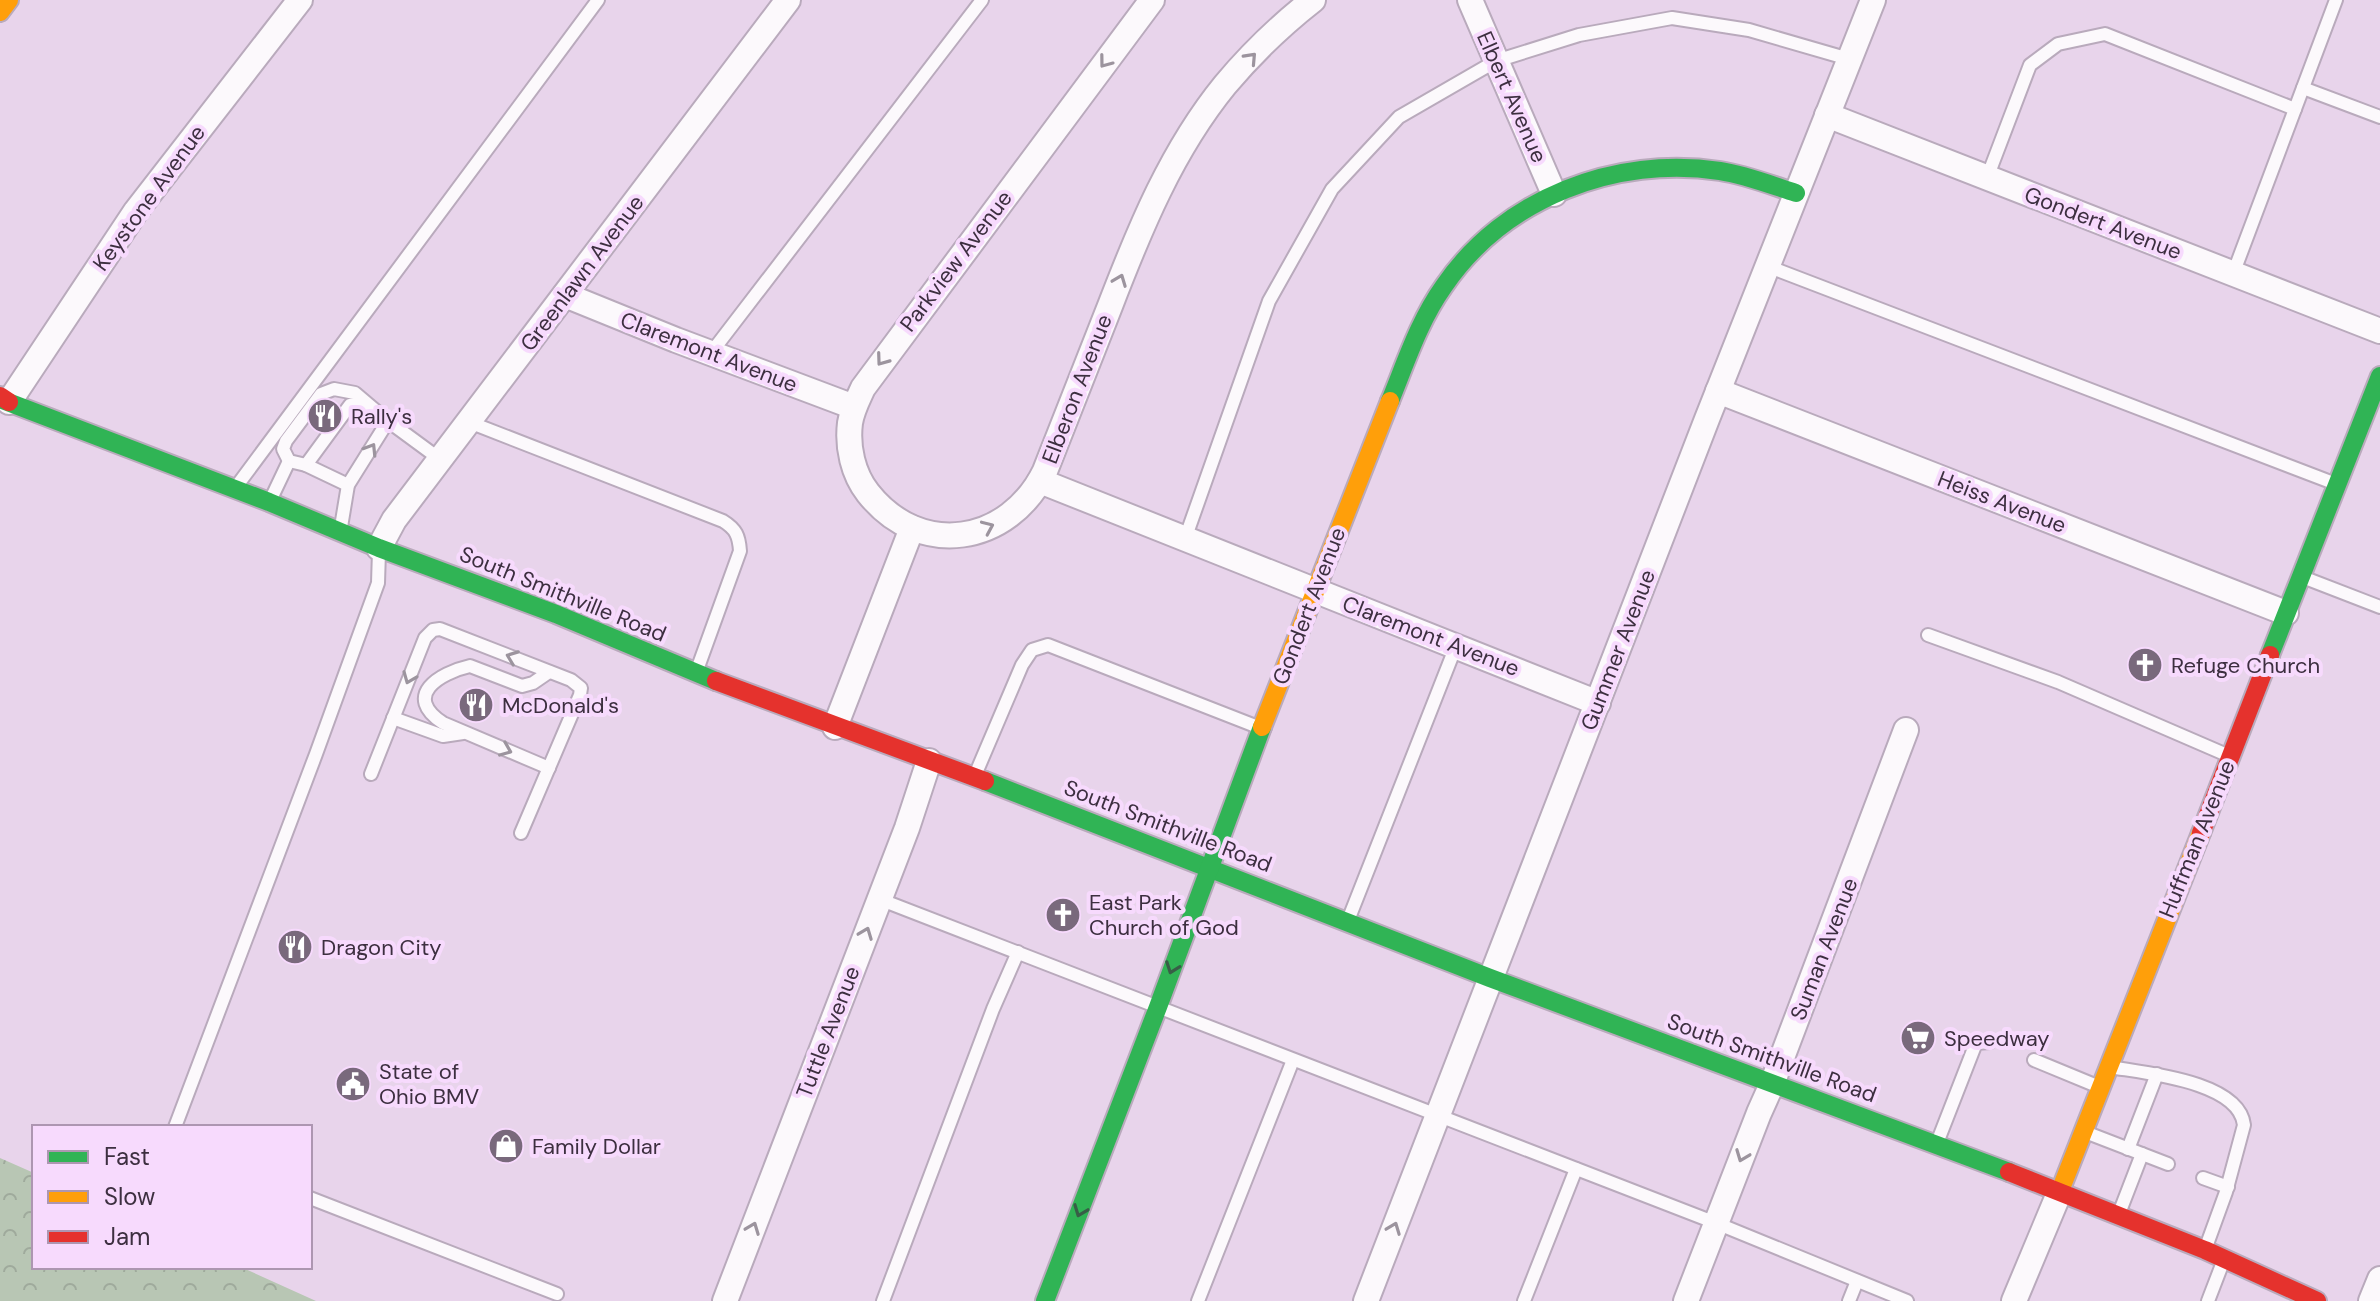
<svg xmlns="http://www.w3.org/2000/svg" width="2380" height="1301" font-family="'DM Sans',sans-serif">
	<style>
		.forest { fill: url(#forest-crowns) }
		.lines { fill: none; stroke-linecap: round; stroke-linejoin: round }
		.lane-casing { stroke: #b9aabc; stroke-width: 16 }
		.street-casing { stroke: #b9aabc; stroke-width: 28 }
		.fast-casing { stroke: #b9aabc; stroke-width: 22 }
		.slow-casing { stroke: #b9aabc; stroke-width: 22 }
		.jam-casing { stroke: #b9aabc; stroke-width: 22 }
		.lane { stroke: #fcf9fc; stroke-width: 12 }
		.street { stroke: #fcf9fc; stroke-width: 24 }
		.fast { stroke: #30b455; stroke-width: 18 }
		.slow { stroke: #ff9f0a; stroke-width: 18 }
		.jam { stroke: #e5322d; stroke-width: 18 }
		.oneway { stroke: #9c949e }
		.oneway2 { stroke: #385e47 }
		.labels { text-anchor: middle; dominant-baseline: central; stroke-width: 8; stroke-linejoin: round; paint-order: stroke }
		.street-label { font-size: 22px; fill: #3d2f40; stroke: #f7dafd }
		.poi-label { font-size: 22px; fill: #3d2f40; stroke: #f7dafd; text-anchor: start }
	</style>
	<defs>
		<pattern id="forest-crowns" width="20" height="18" patternUnits="userSpaceOnUse" patternTransform="scale(2)"><rect width="20" height="18" fill="#b8c6b4"/><path d="M2 6a3 3 0 1 1 6 0M12 15a3 3 0 1 1 6 0" fill="none" stroke="#9faa9c"/></pattern>
	</defs>
	<rect width="100%" height="100%" fill="#e8d4eb"/>
	<!-- forest -->
	<polygon class="forest" points="0,1158 34,1173 34,1267 241,1267 316,1301 0,1301"/>
	<g class="lines">
		<defs>
			<g id="lane">
				<polyline points="2303,88 2380,117"/>
				<polyline points="1987,178 2030,65 2058,44 2105,34 2295,109"/>
				<polyline points="1767,266 2336,484"/>
				<polyline points="2233,274 2336,0"/>
				<polyline points="711,353 982,0"/>
				<path d="M 469,422 L 723,521 C 736,529 739,536 740,551 L 697,670"/>
				<polyline points="306,465 350,405 356,404 369,407"/>
				<polyline points="348,485 306,465 289,461 283,449 286,441 321,394 334,389 355,393 388,421 441,460"/>
				<polyline points="236,487 598,0"/>
				<polyline points="270,501 289,461"/>
				<polyline points="341,527 348,485 388,421"/>
				<polyline points="1185,539 1269,301 1332,189 1399,117 1496,61 1579,35 1672,18 1749,30 1849,59"/>
				<polyline points="2305,578 2380,607"/>
				<polyline points="1928,635 2058,682 2227,755"/>
				<path d="M 549,672 L 533,683 L 522,686 L 470,666 C 439,673 402,696 443,723 L 549,768"/>
				<polyline points="393,718 443,736 463,733"/>
				<polyline points="976,773 1022,665 1032,650 1048,645 1258,727"/>
				<polyline points="371,774 425,638 433,630 440,629 571,680 581,688 580,695 521,833"/>
				<polyline points="879,899 1716,1223 1907,1301"/>
				<polyline points="1349,918 1456,646"/>
				<polyline points="2034,1060 2097,1086"/>
				<path d="M 2110,1067 C 2144,1073 2239,1081 2244,1125 L 2226,1192 L 2206,1247"/>
				<polyline points="175,1127 316,754 378,583 379,551"/>
				<polyline points="2085,1132 2168,1164"/>
				<polyline points="1937,1143 1976,1043 1990,1042"/>
				<polyline points="2128,1149 2157,1074"/>
				<polyline points="2203,1178 2228,1187"/>
				<polyline points="310,1198 557,1294"/>
				<polyline points="2120,1211 2142,1154"/>
				<polyline points="883,1301 993,1009 1018,952"/>
				<polyline points="1198,1301 1293,1060"/>
				<polyline points="1524,1301 1576,1169"/>
				<polyline points="1849,1301 1857,1281"/>
				<polyline points="2208,1301 2223,1262"/>
			</g>
			<g id="street">
				<path d="M 1152,0 L 863,388 C 858,399 852,410 850,423 C 847,447 853,474 868,493 C 920,559 1009,545 1045,471 C 1067,416 1088,361 1110,306 C 1140,228 1172,150 1225,85 C 1251,54 1281,25 1313,0"/>
				<polyline points="1470,0 1554,194"/>
				<polyline points="1827,115 2380,331"/>
				<polyline points="565,295 676,340 854,407"/>
				<polyline points="1718,391 2286,613"/>
				<polyline points="9,402 136,211 300,0"/>
				<polyline points="1040,481 1598,703"/>
				<polyline points="379,548 394,520 788,0"/>
				<polyline points="835,727 912,528"/>
				<polyline points="725,1301 907,828 929,761"/>
				<polyline points="1366,1301 1707,419 1873,0"/>
				<polyline points="1686,1301 1759,1113 1772,1084 1906,730"/>
				<polyline points="2014,1301 2060,1191"/>
				<polyline points="2371,1301 2380,1279"/>
			</g>
			<g id="fast">
				<polyline points="0,399 269,502 379,548 556,614 716,681"/>
				<path d="M 1390,401 C 1406,362 1419,321 1444,286 C 1504,198 1616,155 1720,171 C 1746,175 1771,185 1796,193"/>
				<polyline points="2270,655 2380,376"/>
				<polyline points="985,781 1490,978 2009,1172"/>
				<polyline points="1045,1301 1158,1007 1262,727"/>
			</g>
			<g id="slow">
				<polyline points="0,12 9,0"/>
				<polyline points="1262,727 1390,401"/>
				<polyline points="2060,1191 2201,833"/>
			</g>
			<g id="jam">
				<polyline points="0,396 9,402"/>
				<polyline points="716,681 985,781"/>
				<polyline points="2201,833 2270,655"/>
				<polyline points="2009,1172 2205,1250 2317,1301"/>
			</g>
		</defs>
		<!-- lane casing -->
		<use href="#lane" class="lane-casing"/>
		<!-- street casing -->
		<use href="#street" class="street-casing"/>
		<!-- fast casing -->
		<use href="#fast" class="fast-casing"/>
		<!-- slow casing -->
		<use href="#slow" class="slow-casing"/>
		<!-- jam casing -->
		<use href="#jam" class="jam-casing"/>
		<!-- lane -->
		<use href="#lane" class="lane"/>
		<!-- street -->
		<use href="#street" class="street"/>
		<!-- fast -->
		<use href="#fast" class="fast"/>
		<!-- slow -->
		<use href="#slow" class="slow"/>
		<!-- jam -->
		<use href="#jam" class="jam"/>
	</g>
	<!-- one-way arrows -->
	<defs><path id="oneway-chevron" d="M-2-3.5L2.5 0L-2 3.5" fill="none" stroke-width="1.6" stroke-linecap="round" stroke-linejoin="round" transform="scale(2)"/></defs>
	<g class="oneway">
		<use href="#oneway-chevron" transform="translate(1251 58) rotate(-47)"/>
		<use href="#oneway-chevron" transform="translate(1105 62) rotate(127)"/>
		<use href="#oneway-chevron" transform="translate(1120 280) rotate(-69)"/>
		<use href="#oneway-chevron" transform="translate(882 360) rotate(126)"/>
		<use href="#oneway-chevron" transform="translate(371 449) rotate(-58)"/>
		<use href="#oneway-chevron" transform="translate(988 527) rotate(-24)"/>
		<use href="#oneway-chevron" transform="translate(512 657) rotate(-159)"/>
		<use href="#oneway-chevron" transform="translate(409 678) rotate(112)"/>
		<use href="#oneway-chevron" transform="translate(506 750) rotate(22)"/>
		<use href="#oneway-chevron" transform="translate(866 933) rotate(-69)"/>
		<use href="#oneway-chevron" transform="translate(1742 1156) rotate(111)"/>
		<use href="#oneway-chevron" transform="translate(753 1228) rotate(-69)"/>
		<use href="#oneway-chevron" transform="translate(1394 1228) rotate(-69)"/>
	</g>
	<g class="oneway2">
		<use href="#oneway-chevron" transform="translate(1172 968) rotate(110)"/>
		<use href="#oneway-chevron" transform="translate(1080 1211) rotate(111)"/>
	</g>
	<!-- icons -->
	<defs>
		<symbol id="restaurant-disc" viewBox="-11 -11 22 22"><circle r="9.5" fill="#79697c" stroke="#f7dafd"/><path d="M-5-6h1v4h1v-4h1v4h1v-4h1v5L-1.5 .5V6h-2V.5L-5-1ZM5-6V6H3V1.5H1.5Q1.5-4 5-6Z" fill="#fff"/></symbol>
		<symbol id="church-disc" viewBox="-11 -11 22 22"><circle r="9.5" fill="#79697c" stroke="#f7dafd"/><path d="M-1.2-6h2.4v3.5h3.3v2.4h-3.3V6h-2.4V-.1h-3.3v-2.4h3.3Z" fill="#fff"/></symbol>
		<symbol id="supermarket-disc" viewBox="-11 -11 22 22"><circle r="9.5" fill="#79697c" stroke="#f7dafd"/><path d="M-6-5.5h2.5l.6 2H6L4.5 2H-2.5L-4.4-4H-6ZM-1.5 3.2a1.3 1.3 0 1 0 .1 0ZM3 3.2a1.3 1.3 0 1 0 .1 0Z" fill="#fff"/></symbol>
		<symbol id="civic-disc" viewBox="-11 -11 22 22"><circle r="9.5" fill="#79697c" stroke="#f7dafd"/><path d="M-.6-6.5H3V-4.5H.6V-3L4-1V1h2V6H-6V1h2V-1L-.6-3ZM-1.2 2.5V6h2.4V2.5Z" fill="#fff"/></symbol>
		<symbol id="shop-disc" viewBox="-11 -11 22 22"><circle r="9.5" fill="#79697c" stroke="#f7dafd"/><path d="M-5-2.5h2.3a2.7 3.5 0 0 1 5.4 0H5L5.5 6h-11ZM-1.5-2.5h3a1.5 2.3 0 0 0-3 0Z" fill="#fff"/></symbol>
	</defs>
	<g fill-rule="evenodd">
		<use href="#restaurant-disc" x="305" y="396" width="40" height="40"/>
		<use href="#church-disc" x="2125" y="645" width="40" height="40"/>
		<use href="#restaurant-disc" x="456" y="685" width="40" height="40"/>
		<use href="#church-disc" x="1043" y="895" width="40" height="40"/>
		<use href="#restaurant-disc" x="275" y="927" width="40" height="40"/>
		<use href="#supermarket-disc" x="1898" y="1018" width="40" height="40"/>
		<use href="#civic-disc" x="333" y="1064" width="40" height="40"/>
		<use href="#shop-disc" x="486" y="1126" width="40" height="40"/>
	</g>
	<g class="labels">
		<!-- street labels -->
		<g class="street-label">
			<text transform="translate(1512 97) rotate(66)">Elbert Avenue</text>
			<text transform="translate(149 198) rotate(-54)">Keystone Avenue</text>
			<text transform="translate(2103 223) rotate(21)">Gondert Avenue</text>
			<text transform="translate(956 261) rotate(-53)">Parkview Avenue</text>
			<text transform="translate(582 273) rotate(-53)">Greenlawn Avenue</text>
			<text transform="translate(709 352) rotate(21)">Claremont Avenue</text>
			<text transform="translate(1077 389) rotate(-69)">Elberon Avenue</text>
			<text transform="translate(2002 502) rotate(21)">Heiss Avenue</text>
			<text transform="translate(563 594) rotate(22)">South Smithville Road</text>
			<text transform="translate(1309 606) rotate(-69)">Gondert Avenue</text>
			<text transform="translate(1431 636) rotate(21)">Claremont Avenue</text>
			<text transform="translate(1618 650) rotate(-69)">Gummer Avenue</text>
			<text transform="translate(1168 826) rotate(21)">South Smithville Road</text>
			<text transform="translate(2197 839) rotate(-68)">Huffman Avenue</text>
			<text transform="translate(1824 949) rotate(-69)">Suman Avenue</text>
			<text transform="translate(828 1032) rotate(-69)">Tuttle Avenue</text>
			<text transform="translate(1772 1058) rotate(20)">South Smithville Road</text>
		</g>
		<!-- poi labels -->
		<g class="poi-label">
			<text x="351" y="416">Rally's</text>
			<text x="2171" y="665">Refuge Church</text>
			<text x="502" y="705">McDonald's</text>
			<text x="1089" y="902">East Park<tspan x="1089" dy="25">Church of God</tspan></text>
			<text x="321" y="947">Dragon City</text>
			<text x="1944" y="1038">Speedway</text>
			<text x="379" y="1071">State of<tspan x="379" dy="25">Ohio BMV</tspan></text>
			<text x="532" y="1146">Family Dollar</text>
		</g>
	</g>
	<!-- legend -->
	<rect x="32" y="1125" width="280" height="144" fill="#f7dafd" stroke="#ad96b1" stroke-width="2"/>
	<rect x="48" y="1151" width="40" height="12" fill="#30b455" stroke="#ad96b1" stroke-width="2"/>
	<text x="104" y="1165" font-size="24" fill="#3d2f40">Fast</text>
	<rect x="48" y="1191" width="40" height="12" fill="#ff9f0a" stroke="#ad96b1" stroke-width="2"/>
	<text x="104" y="1205" font-size="24" fill="#3d2f40">Slow</text>
	<rect x="48" y="1231" width="40" height="12" fill="#e5322d" stroke="#ad96b1" stroke-width="2"/>
	<text x="104" y="1245" font-size="24" fill="#3d2f40">Jam</text>
</svg>
